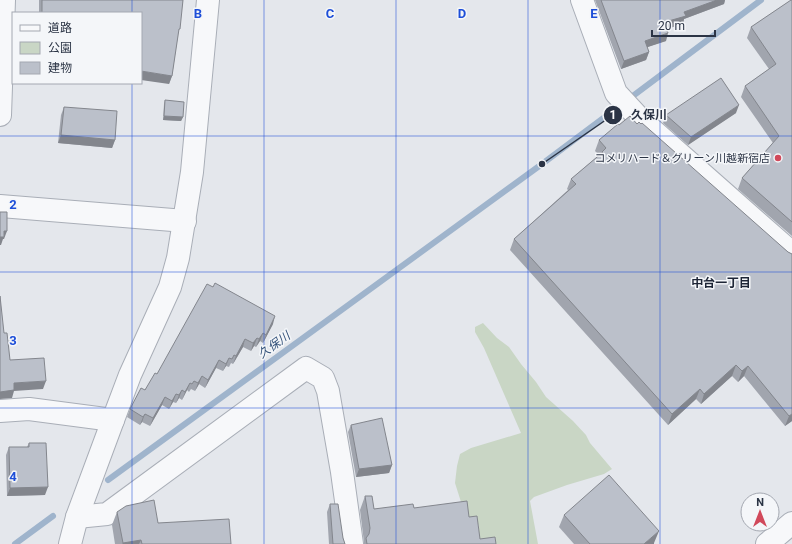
<svg xmlns="http://www.w3.org/2000/svg" width="792" height="544" font-family="Roboto,'Noto Sans JP',sans-serif">
	<style>
		.green { fill: #c9d6c5 }
		.lines { fill: none; stroke-linecap: round; stroke-linejoin: round }
		.stream { stroke: #9fb4cc; stroke-width: 6 }
		.minor-casing { stroke: #a9aeb7; stroke-width: 24 }
		.tertiary-casing { stroke: #a9aeb7; stroke-width: 24 }
		.minor { stroke: #f7f8fa; stroke-width: 22 }
		.tertiary { stroke: #f7f8fa; stroke-width: 22 }
		.wall { fill: #a1a5ae }
		.shaded-wall { fill: #83868d }
		.building { fill: #bbc0ca; stroke: #83868d }
		.grid { fill: none; stroke: #1d4ed8; stroke-width: 1; stroke-opacity: 0.55 }
		.poi-dot { fill: #d1495b; stroke: #f4f6f9; stroke-width: 1.5 }
		.labels { text-anchor: middle; dominant-baseline: central; stroke-width: 3; stroke-linejoin: round; paint-order: stroke }
		.poi-label { font-size: 11px; fill: #2b3445; stroke: #f4f6f9; text-anchor: end }
		.neighbourhood-label { font-size: 12px; font-weight: bold; fill: #1d2536; stroke: #f4f6f9 }
		.water-label { font-size: 12px; font-style: italic; fill: #34527a; stroke: #f4f6f9 }
		.grid-label { font-size: 13px; text-anchor: middle; font-weight: bold; fill: #1d4ed8; stroke: #f4f6f9; stroke-width: 3; stroke-linejoin: round; paint-order: stroke }
		.leader { fill: none; stroke: #2b3445; stroke-width: 1.5 }
		.callout-dot { fill: #2b3445; stroke: #f4f6f9; stroke-width: 1.5 }
		.mark-label { font-size: 12px; text-anchor: middle; font-weight: bold; fill: #fff }
		.callout-label { font-size: 12px; text-anchor: middle; font-weight: bold; fill: #2b3445; stroke: #f4f6f9; stroke-width: 3; stroke-linejoin: round; paint-order: stroke }
	</style>
	<rect width="100%" height="100%" fill="#e4e7ec"/>
	<!-- green -->
	<polygon class="green" points="483,323 497,338 509,347 521,364 536,382 546,397 573,421 586,435 590,443 612,469 604,474 567,485 534,497 530,501 538,544 478,544 479,525 469,518 461,502 455,483 457,466 460,454 471,448 521,433 484,348 475,332 475,327"/>
	<g class="lines">
		<!-- stream -->
		<g class="stream">
			<polyline points="108,480 542,164 761,0"/>
			<polyline points="15,544 53,516"/>
		</g>
		<defs>
			<g id="minor">
				<polyline points="582,0 616,93 640,119 792,253"/>
				<polyline points="0,115 4,0"/>
				<polyline points="0,206 185,221"/>
				<polyline points="0,411 29,409 113,420"/>
				<polyline points="77,517 107,514 306,368 323,378 328,391 342,472 352,544"/>
			</g>
			<g id="tertiary">
				<polyline points="70,544 77,517 113,420 130,375 170,287 178,258 192,172 208,0"/>
				<polyline points="767,544 792,523"/>
			</g>
		</defs>
		<!-- minor casing -->
		<use href="#minor" class="minor-casing"/>
		<!-- tertiary casing -->
		<use href="#tertiary" class="tertiary-casing"/>
		<!-- minor -->
		<use href="#minor" class="minor"/>
		<!-- tertiary -->
		<use href="#tertiary" class="tertiary"/>
	</g>
	<!-- wall -->
	<g class="wall">
		<polygon points="39,0 183,0 172,76 169,84 141,13 39,13"/>
		<polygon points="595,0 725,0 724,4 684,19 683,24 667,29 666,41 647,47 649,52 646,60 621,69"/>
		<polygon points="792,0 792,236 738,189 742,178 773,143 741,97 745,86 769,69 747,38 751,27"/>
		<polygon points="165,100 183,117 181,121 163,120 164,104"/>
		<polygon points="64,107 115,140 112,148 58,143 61,115"/>
		<polygon points="736,113 688,145 663,123 666,115"/>
		<polygon points="637,124 788,252 792,254 792,421 785,426 744,376 738,382 732,376 701,404 696,399 668,425 510,250 514,239 568,190 567,189 571,179 599,155 595,151 599,140 619,125"/>
		<polygon points="273,324 263,343 260,341 256,347 254,346 251,351 243,347 233,364 231,363 229,367 226,366 223,371 216,368 205,388 199,384 195,391 191,389 189,392 187,390 182,400 179,398 176,403 173,402 169,409 162,405 150,426 142,422 140,425 127,417 130,409 157,374"/>
		<polygon points="351,425 392,465 389,473 356,477 348,432"/>
		<polygon points="29,443 45,495 7,496 6,455 9,447 27,447"/>
		<polygon points="365,496 374,509 414,508 469,517 480,539 496,544 364,544 364,542 360,510"/>
		<polygon points="330,504 343,538 345,544 329,544 327,512"/>
		<polygon points="117,512 158,523 231,544 115,544 112,525"/>
		<polygon points="564,515 654,543 654,544 574,544 559,527"/>
	</g>
	<!-- shaded-wall -->
	<g class="shaded-wall">
		<polygon points="717,0 725,0 724,4 684,19 683,24 662,30 665,22 684,12"/>
		<polygon points="668,33 666,41 642,49 645,41"/>
		<polygon points="649,52 646,60 621,69 624,61"/>
		<polygon points="141,71 172,76 169,84 141,80"/>
		<polygon points="739,105 736,113 688,145 691,137"/>
		<polygon points="164,116 183,117 181,121 163,120"/>
		<polygon points="61,135 115,140 112,148 58,143"/>
		<polygon points="4,231 7,231 4,239 3,239 1,245 0,245 0,237"/>
		<polygon points="275,316 273,324 263,343 266,335"/>
		<polygon points="263,333 260,341 256,347 259,339"/>
		<polygon points="257,338 254,346 251,351 253,343"/>
		<polygon points="245,339 243,347 233,364 236,356"/>
		<polygon points="229,358 226,366 223,371 226,364"/>
		<polygon points="219,360 216,368 205,388 208,380"/>
		<polygon points="736,365 732,376 701,404 704,394"/>
		<polygon points="748,366 744,376 738,382 742,371"/>
		<polygon points="202,376 199,384 195,391 198,383"/>
		<polygon points="46,381 43,389 14,391 12,398 0,399 0,392 14,383"/>
		<polygon points="190,383 187,390 182,400 185,392"/>
		<polygon points="700,389 696,399 668,425 672,414"/>
		<polygon points="182,390 179,398 176,403 179,395"/>
		<polygon points="176,394 173,402 169,409 172,401"/>
		<polygon points="165,397 162,405 150,426 153,418"/>
		<polygon points="145,414 142,422 140,425 143,417"/>
		<polygon points="792,414 792,421 785,426 789,416"/>
		<polygon points="392,465 389,473 356,477 359,469"/>
		<polygon points="48,487 45,495 7,496 10,488"/>
		<polygon points="659,531 654,543 654,544 644,544"/>
		<polygon points="141,540 139,544 122,544 123,543"/>
	</g>
	<!-- building -->
	<g class="building">
		<polygon points="42,0 183,0 180,29 179,29 172,76 141,71 141,13 42,13"/>
		<polygon points="601,0 717,0 684,12 686,16 665,22 668,33 645,41 649,52 624,61"/>
		<polygon points="791,0 792,0 792,222 742,178 779,136 745,86 776,64 751,27"/>
		<polygon points="721,78 739,105 691,137 666,115"/>
		<polygon points="165,100 184,102 183,117 164,116"/>
		<polygon points="64,107 117,111 115,140 61,135"/>
		<polygon points="630,116 637,124 639,122 641,124 642,123 788,252 792,254 792,414 789,416 748,366 742,371 736,365 704,394 700,389 672,414 514,239 576,184 571,179 603,152 602,152 606,148 599,140 618,124 619,125"/>
		<polygon points="0,212 7,212 7,231 4,231 4,237 0,237"/>
		<polygon points="215,283 275,316 266,335 263,333 259,339 257,338 253,343 245,339 236,356 234,355 232,359 229,358 226,364 219,360 208,380 202,376 198,383 194,381 192,384 190,383 185,392 182,390 179,395 176,394 172,401 165,397 153,418 145,414 143,417 130,409 141,388 145,390 155,373 157,374 207,284 213,287"/>
		<polygon points="0,296 4,333 7,333 10,360 44,358 46,381 14,383 14,390 0,392"/>
		<polygon points="382,418 392,465 359,469 351,425"/>
		<polygon points="29,443 46,443 48,487 10,488 9,447 29,447"/>
		<polygon points="609,475 659,531 644,544 590,544 564,515"/>
		<polygon points="365,496 372,496 374,509 413,504 414,508 467,501 469,517 477,516 480,539 495,537 496,544 367,544 366,538 369,534 370,528"/>
		<polygon points="154,500 158,523 229,519 231,544 142,544 141,540 123,543 117,512 126,506"/>
		<polygon points="330,504 338,504 343,538 345,544 333,544"/>
	</g>
	<!-- grid -->
	<path class="grid" d="M 132,0 L 132,13M 264,0 L 264,544M 396,0 L 396,544M 528,0 L 528,544M 660,0 L 660,544M 132,83 L 132,544M 0,136 L 792,136M 0,272 L 792,272M 0,408 L 792,408"/>
	<!-- markers -->
	<circle class="poi-dot" cx="778" cy="158" r="4"/>
	<g class="labels">
		<!-- poi labels -->
		<g class="poi-label">
			<text x="770" y="158">コメリハード＆グリーン川越新宿店</text>
		</g>
		<!-- neighbourhood labels -->
		<g class="neighbourhood-label">
			<text x="721" y="283">中台一丁目</text>
		</g>
		<!-- water labels -->
		<g class="water-label">
			<text transform="translate(274 345) rotate(-36)">久保川</text>
		</g>
	</g>
	<g class="grid-label">
		<text x="198" y="18">B</text>
		<text x="330" y="18">C</text>
		<text x="462" y="18">D</text>
		<text x="594" y="18">E</text>
		<text x="13" y="209">2</text>
		<text x="13" y="345">3</text>
		<text x="13" y="481">4</text>
	</g>
	<!-- callouts -->
	<path class="leader" d="M542 164L613 115"/>
	<g class="callout-dot">
		<circle cx="542" cy="164" r="4"/>
		<circle cx="613" cy="115" r="10"/>
	</g>
	<g class="mark-label">
		<text x="613" y="119">1</text>
	</g>
	<g class="callout-label">
		<text x="649" y="119">久保川</text>
	</g>
	<!-- legend -->
	<rect x="12" y="12" width="130" height="72" fill="#f4f6f9" stroke="#a4a8b1"/>
	<rect x="20" y="25" width="20" height="6" fill="#f7f8fa" stroke="#a4a8b1"/>
	<text x="48" y="32" font-size="12" fill="#2b3445">道路</text>
	<rect x="20" y="42" width="20" height="12" fill="#c9d6c5" stroke="#a4a8b1"/>
	<text x="48" y="52" font-size="12" fill="#2b3445">公園</text>
	<rect x="20" y="62" width="20" height="12" fill="#bbc0ca" stroke="#a4a8b1"/>
	<text x="48" y="72" font-size="12" fill="#2b3445">建物</text>
	<!-- north arrow -->
	<g transform="translate(760 512)"><circle r="19" fill="#f4f6f9" stroke="#a4a8b1"/>
	<path d="M0-3L7 15L0 10L-7 15Z" fill="#d1495b"/>
	<text y="-6" font-size="11" font-weight="bold" text-anchor="middle" fill="#2b3445">N</text>
	</g>
	<!-- scale -->
	<path d="M652 30v6h63v-6" fill="none" stroke="#2b3445" stroke-width="2"/>
	<text x="658" y="30" font-size="12" fill="#2b3445" stroke="#f4f6f9" stroke-width="3" paint-order="stroke">20 m</text>
</svg>
